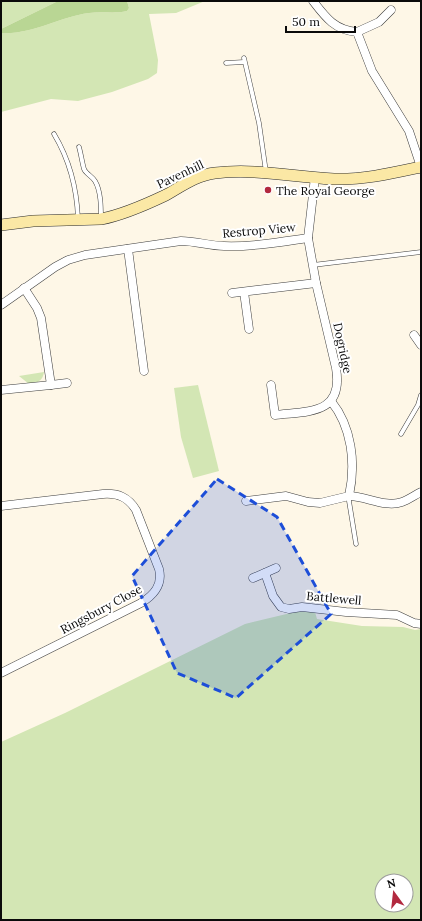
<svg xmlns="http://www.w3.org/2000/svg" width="422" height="921" font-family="Lora,serif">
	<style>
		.green { fill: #d3e6b4; fill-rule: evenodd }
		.forest { fill: #b9d694 }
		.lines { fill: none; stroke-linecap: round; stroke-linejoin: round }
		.lane-casing { stroke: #3d3d3d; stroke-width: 5 }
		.street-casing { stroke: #3d3d3d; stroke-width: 9 }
		.secondary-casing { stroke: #2c2c2c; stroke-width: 12 }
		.lane { stroke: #fff; stroke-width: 4 }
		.street { stroke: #fff; stroke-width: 8 }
		.secondary { stroke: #fbe8a5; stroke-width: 11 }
		.marked { fill: #1d4ed8; fill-opacity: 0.2; stroke: #1d4ed8; stroke-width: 3; stroke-dasharray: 8 5; stroke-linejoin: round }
		.poi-dot { fill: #b2293f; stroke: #fff; stroke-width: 1.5 }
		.labels { text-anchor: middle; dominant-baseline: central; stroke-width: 4; stroke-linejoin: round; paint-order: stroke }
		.street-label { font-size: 12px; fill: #0a0a0a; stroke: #fff }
		.poi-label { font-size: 12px; fill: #0a0a0a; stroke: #fff; text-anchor: start }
	</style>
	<rect width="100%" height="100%" fill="#fef7e7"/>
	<!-- green -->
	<g class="green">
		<polygon points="1,1 58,1 1,29"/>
		<path d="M 127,1 L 205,1 L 176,13 L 149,14 L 158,60 L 157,73 L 148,79 L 112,92 L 78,101 L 51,99 L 1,112 L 1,33 C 32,35 59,17 89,13 C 102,11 114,14 127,11 L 129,8 Z"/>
		<path d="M 44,372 C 43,381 37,383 29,384 L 19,376 Z"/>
		<polygon points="198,385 219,471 193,478 181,437 174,388"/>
		<path d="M 299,611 L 315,612 L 317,619 L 362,626 L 403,627 L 415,630 L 421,629 L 421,920 L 1,920 L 1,742 L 65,713 L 245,624 ZM 382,881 L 406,881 L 406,905 L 382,905 Z"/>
	</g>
	<!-- forest -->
	<path class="forest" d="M 58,1 L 127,1 L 129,8 L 127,11 C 114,14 102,11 89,13 C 59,17 32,35 1,33 L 1,29 Z"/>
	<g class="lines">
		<defs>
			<g id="lane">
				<polyline points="244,58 259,123 266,172"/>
				<polyline points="226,63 244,62"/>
				<path d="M 54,134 C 69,159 77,190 78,219"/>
				<path d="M 79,147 C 81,154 82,162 84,169 C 86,174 92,176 95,181 C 101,191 101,207 101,219"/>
				<polyline points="313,265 421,252"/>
				<polyline points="401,434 418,405 421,395"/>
				<polyline points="349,496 349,501 356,544"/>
			</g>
			<g id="street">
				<path d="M 313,1 C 326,18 335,30 357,32 L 372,71 L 409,131 L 421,167"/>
				<polyline points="357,32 379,22 391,10"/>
				<polyline points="128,249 144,371"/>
				<polyline points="244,292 249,329"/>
				<polyline points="232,293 316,283"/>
				<path d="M 1,305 L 55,267 L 68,260 L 85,255 L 181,241 C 196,241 210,246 224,246 C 252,247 280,242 308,238 L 315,177"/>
				<polyline points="414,335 421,345"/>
				<polyline points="51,385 67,383"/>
				<path d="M 271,385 L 275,415 C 308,411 344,415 336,368 L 316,283 L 308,238"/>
				<polyline points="1,390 51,385 41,318 37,308 24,288"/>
				<path d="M 349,496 C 366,496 385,508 402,502 C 408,500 415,495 421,492"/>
				<path d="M 246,501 L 286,496 L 308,502 L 320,503 L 349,496 C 356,463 352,427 331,401"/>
				<path d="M 1,506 L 103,494 C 118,493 128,497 136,510 L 159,569 C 163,585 154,595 141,603 L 1,673"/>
				<polyline points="265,573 273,596 281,607 289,609 302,607 346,612 397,615 414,623 421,624"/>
				<polyline points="253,578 276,568"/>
			</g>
			<path id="secondary" d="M 1,225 L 33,221 L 101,219 C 123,215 145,205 166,195 C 182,186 197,175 215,173 C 255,168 294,177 334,179 C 363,180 393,173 421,167"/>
		</defs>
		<!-- lane casing -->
		<use href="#lane" class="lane-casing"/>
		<!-- street casing -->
		<use href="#street" class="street-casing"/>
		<!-- secondary casing -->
		<use href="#secondary" class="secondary-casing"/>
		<!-- lane -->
		<use href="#lane" class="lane"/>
		<!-- street -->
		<use href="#street" class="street"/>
		<!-- secondary -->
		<use href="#secondary" class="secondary"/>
	</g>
	<!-- marked area -->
	<path class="marked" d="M 217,479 L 277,517 L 331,614 L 236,698 L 177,673 L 132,576 Z"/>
	<!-- markers -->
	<circle class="poi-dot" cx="268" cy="190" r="4"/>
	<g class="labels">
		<!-- street labels -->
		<g class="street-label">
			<text transform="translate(180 174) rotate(-25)">Pavenhill</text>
			<text transform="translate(259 230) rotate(-5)">Restrop View</text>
			<text transform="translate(343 348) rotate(78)">Dogridge</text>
			<text transform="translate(334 598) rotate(5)">Battlewell</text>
			<text transform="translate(101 609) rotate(-28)">Ringsbury Close</text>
		</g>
		<!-- poi labels -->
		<g class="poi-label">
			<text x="276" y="190">The Royal George</text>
		</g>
	</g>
	<!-- border -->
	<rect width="422" height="921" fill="none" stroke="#0a0a0a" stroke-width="4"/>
	<!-- north arrow -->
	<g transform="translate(394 893) rotate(345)"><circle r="19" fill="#ffffff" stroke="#9d9d9d"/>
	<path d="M0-3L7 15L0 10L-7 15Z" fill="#b2293f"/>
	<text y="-6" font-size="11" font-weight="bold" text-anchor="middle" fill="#0a0a0a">N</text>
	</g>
	<!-- scale -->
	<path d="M286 26v6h69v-6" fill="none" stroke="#0a0a0a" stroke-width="2"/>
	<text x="292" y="26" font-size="12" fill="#0a0a0a" stroke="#ffffff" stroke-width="3" paint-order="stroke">50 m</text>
</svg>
